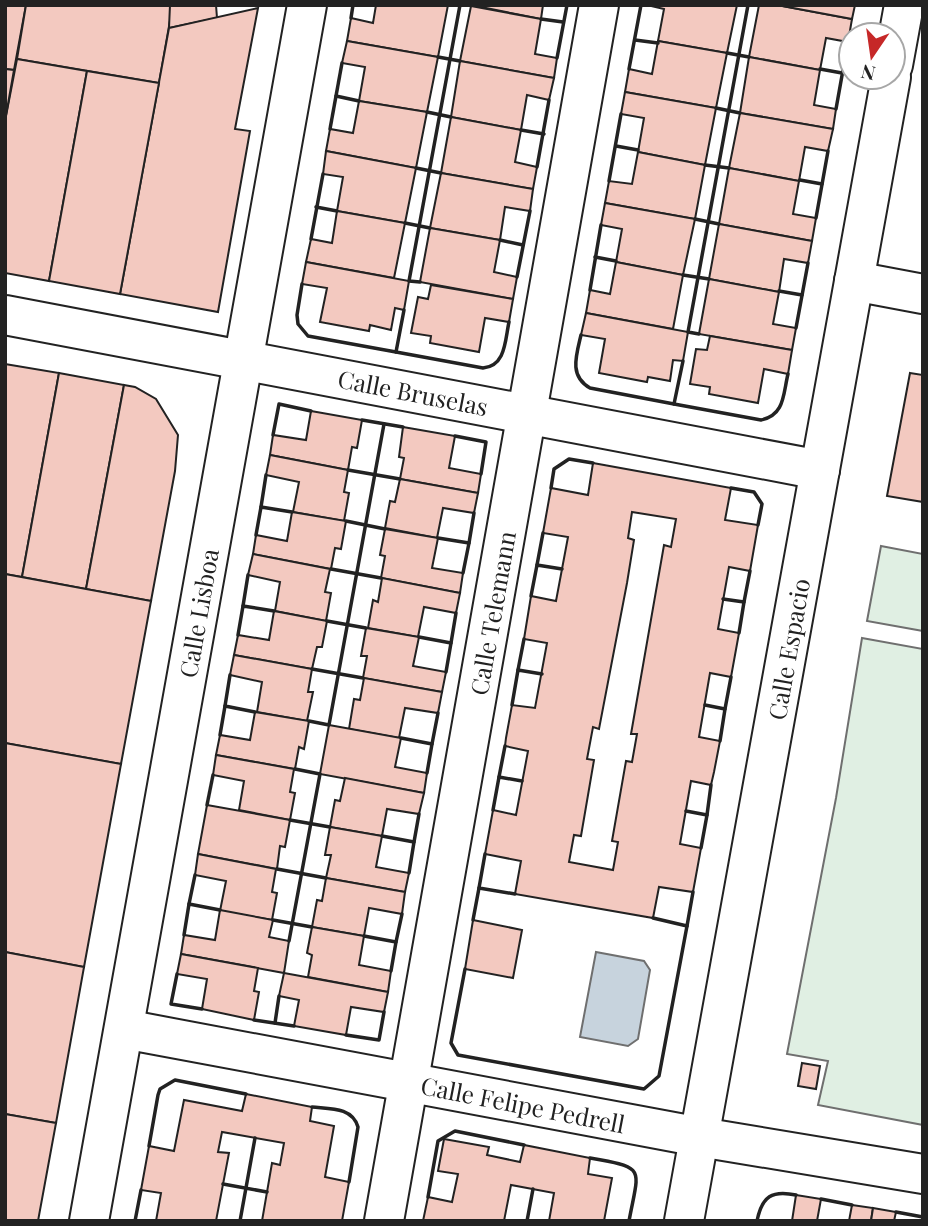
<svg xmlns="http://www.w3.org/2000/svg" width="928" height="1226" font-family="'Playfair Display',serif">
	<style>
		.green { fill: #e0efe3; stroke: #6f6f6f; stroke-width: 2 }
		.water { fill: #c7d3dd; stroke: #6f6f6f; stroke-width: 2 }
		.building { fill: #f3c9c0; stroke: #222; stroke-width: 2; fill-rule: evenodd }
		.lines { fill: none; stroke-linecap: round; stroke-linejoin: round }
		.minor-casing { stroke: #222; stroke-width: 42 }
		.minor { stroke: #fff; stroke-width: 38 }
		.wall { stroke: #222; stroke-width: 3.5 }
		.labels { text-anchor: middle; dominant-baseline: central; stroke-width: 5; stroke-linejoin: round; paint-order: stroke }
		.street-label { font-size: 24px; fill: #222; stroke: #fff }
	</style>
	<rect width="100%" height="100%" fill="#fff"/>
	<!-- green -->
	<g class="green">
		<polygon points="881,546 923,554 923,631 867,621"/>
		<polygon points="862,638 923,649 923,1125 818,1105 828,1061 787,1054 836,798"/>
	</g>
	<!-- water -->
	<polygon class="water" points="596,952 644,961 650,970 638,1039 628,1046 580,1037"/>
	<!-- building -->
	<g class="building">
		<polygon points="5,5 26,5 14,70 5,69"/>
		<polygon points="26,5 170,5 171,15 159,83 17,59"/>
		<polygon points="170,5 216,5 217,18 169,28"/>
		<polygon points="376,5 448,5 438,57 347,41 351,18 373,23"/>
		<polygon points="471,5 543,5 541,19"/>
		<polygon points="647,5 737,5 727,53 658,41 664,9"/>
		<polygon points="759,5 777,5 852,19 848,42 826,38 820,70 749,57"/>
		<polygon points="777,5 855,5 852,19"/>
		<polygon points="471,6 541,19 535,54 557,58 554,78 460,61"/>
		<polygon points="258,8 235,129 250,131 218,312 120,294 169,28"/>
		<polygon points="347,41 438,57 427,112 359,101 365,67 342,63"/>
		<polygon points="658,41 727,53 716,108 625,92 629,69 652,74"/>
		<polygon points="749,57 820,70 814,105 836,109 833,129 740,113"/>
		<polygon points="17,59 87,71 49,281 5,273 5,121"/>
		<polygon points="460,61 554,78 549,100 527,95 521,130 451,117"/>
		<polygon points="5,69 14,70 5,121"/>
		<polygon points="87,71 159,83 120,294 49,281"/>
		<polygon points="625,92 716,108 705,165 638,152 644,118 621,114"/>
		<polygon points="359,101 427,112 416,168 326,151 330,129 353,133"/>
		<polygon points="740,113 833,129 828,151 805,147 799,181 729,168"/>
		<polygon points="451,117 521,130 515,162 537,167 533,189 441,173"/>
		<polygon points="326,151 416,168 405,223 337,211 343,177 323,174"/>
		<polygon points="638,152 705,165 695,219 605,203 609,181 632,184"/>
		<polygon points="729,168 799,181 793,214 816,218 812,241 719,224"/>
		<polygon points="441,173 533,189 530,211 505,207 500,240 430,228"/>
		<polygon points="605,203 695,219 683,275 616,262 622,229 601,225"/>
		<polygon points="337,211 405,223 394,278 306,262 311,239 332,243"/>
		<polygon points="719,224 812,241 808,263 784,259 779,292 709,279"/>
		<polygon points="430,228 500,240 494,272 517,277 513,299 420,282"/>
		<polygon points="306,262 409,281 404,310 395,308 391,330 370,325 369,331 320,322 327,288 302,284"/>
		<polygon points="616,262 683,275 673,329 586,313 590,290 610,294"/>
		<polygon points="709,279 779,292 773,324 796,328 792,350 699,334"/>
		<polygon points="431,285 513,299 509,322 485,318 479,352 430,343 431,336 411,333 418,297 428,299"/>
		<polygon points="586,313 688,332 683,361 673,360 670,381 648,377 647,382 599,373 605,339 581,335"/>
		<polygon points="710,336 792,350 788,374 764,369 758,403 709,394 710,387 690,384 696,349 707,350"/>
		<polygon points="5,364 59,373 22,577 5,574"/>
		<polygon points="59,373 124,385 86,589 22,577"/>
		<polygon points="910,373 923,375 923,502 887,496"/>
		<polygon points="124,385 135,387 156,399 178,435 175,471 151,601 86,589"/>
		<polygon points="311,411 362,420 357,448 352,447 348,470 270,455 273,435 306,440"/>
		<polygon points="403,427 455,436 449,468 481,474 478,493 400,479 404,458 399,457"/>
		<polygon points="270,455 348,470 344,492 349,493 344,521 293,512 299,482 266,475"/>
		<path d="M 593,463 L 731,488 L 725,520 L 758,525 L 750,571 L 729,567 L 718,629 L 739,633 L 731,677 L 710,673 L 699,737 L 720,741 L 714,772 L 711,785 L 691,781 L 680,844 L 701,848 L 693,892 L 659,887 L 653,918 L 515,894 L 521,861 L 485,854 L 493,810 L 516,815 L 528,751 L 505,746 L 506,738 L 512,705 L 535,708 L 547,643 L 524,639 L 531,596 L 556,601 L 568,537 L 543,533 L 551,488 L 588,495 ZM 632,512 L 676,519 L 671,547 L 664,545 L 631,734 L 637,734 L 632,762 L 626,761 L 612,841 L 618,842 L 613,870 L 569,862 L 574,835 L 581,836 L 594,760 L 587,759 L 593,727 L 599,729 L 627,583 L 634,540 L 628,538 Z"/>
		<polygon points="400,479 478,493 474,513 443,508 437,538 385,528 390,501 395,502"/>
		<polygon points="292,512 346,521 341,549 335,548 331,569 253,554 256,535 287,541"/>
		<polygon points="385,529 438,538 432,568 463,573 460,593 381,578 385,556 380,555"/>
		<polygon points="253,554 330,569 325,592 331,593 326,621 275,611 280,582 248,575"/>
		<polygon points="5,574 151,601 121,764 5,743"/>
		<polygon points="382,578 460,593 456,613 424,607 418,637 368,628 373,600 378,602"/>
		<polygon points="274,611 327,621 322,647 317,647 312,669 234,655 238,635 269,640"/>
		<polygon points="366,628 419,637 413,666 446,672 442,692 363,678 367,656 361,656"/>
		<polygon points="234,655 312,669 308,692 313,692 307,721 257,712 262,682 230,675"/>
		<polygon points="364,678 442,692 438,713 405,708 399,738 349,729 354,699 360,700"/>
		<polygon points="255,712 309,721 304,749 299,747 295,769 216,755 220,735 250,740"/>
		<polygon points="329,725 401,738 395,767 427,773 424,793 320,774"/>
		<polygon points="5,743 121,764 84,967 5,952"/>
		<polygon points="216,755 294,769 290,792 295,793 290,820 239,810 244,781 213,775"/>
		<polygon points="345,778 424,793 419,814 387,809 382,836 330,827 335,800 340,801"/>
		<polygon points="207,805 290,820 285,847 280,846 277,869 198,854"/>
		<polygon points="330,827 382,836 376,867 409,873 405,892 326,878 331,855 325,855"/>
		<polygon points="198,854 276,869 272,892 277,893 272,920 220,911 226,881 195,875"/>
		<polygon points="326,878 405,892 402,914 369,908 364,936 312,927 317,900 322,901"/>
		<polygon points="220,910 273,920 269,937 289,941 284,973 181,954 184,935 215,940"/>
		<polygon points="473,920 522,930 513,978 465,969"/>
		<polygon points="312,927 364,936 359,965 391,971 388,992 308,977 312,955 307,953"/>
		<polygon points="5,952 84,967 56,1123 5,1114"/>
		<polygon points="181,954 258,968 254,991 259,992 254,1020 202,1009 207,979 177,974"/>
		<polygon points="284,973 388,992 384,1012 351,1007 346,1035 294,1026 299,1000 279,996"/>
		<polygon points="802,1063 820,1066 816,1089 798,1086"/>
		<polygon points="246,1094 312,1107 310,1121 334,1126 325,1177 349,1182 342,1221 262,1221 272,1163 280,1165 284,1143 222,1132 218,1152 229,1153 216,1221 156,1221 161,1193 141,1190 149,1146 174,1151 184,1100 242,1111"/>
		<polygon points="5,1114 56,1123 38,1221 5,1221"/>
		<polygon points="444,1139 489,1147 487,1155 520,1162 524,1145 590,1158 588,1174 612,1178 604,1221 549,1221 554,1193 511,1185 504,1221 423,1221 428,1197 452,1202 458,1174 438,1171"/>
		<polygon points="796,1195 821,1199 817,1221 792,1221"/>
		<polygon points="852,1205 873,1208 871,1221 849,1221"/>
		<polygon points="873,1208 896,1212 894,1221 871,1221"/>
	</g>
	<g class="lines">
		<defs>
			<g id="minor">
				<polyline points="893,65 904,5"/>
				<polyline points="854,281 923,294"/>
				<polyline points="5,315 820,470"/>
				<polyline points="124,1029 700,1137 923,1174"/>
				<polyline points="89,1221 307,5"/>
				<polyline points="384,1221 599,5"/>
				<polyline points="684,1221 891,77"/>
			</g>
		</defs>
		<!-- minor casing -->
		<use href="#minor" class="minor-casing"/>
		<!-- minor -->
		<use href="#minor" class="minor"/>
		<!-- wall -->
		<g class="wall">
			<polyline points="351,18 353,5"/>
			<polyline points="541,19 563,22"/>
			<polyline points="635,40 658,43"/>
			<polyline points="727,53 749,57"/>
			<polyline points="438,57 460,61"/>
			<polyline points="557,58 567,5"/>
			<polyline points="629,69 641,5"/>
			<polyline points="820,69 842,73"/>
			<polyline points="336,96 359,101"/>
			<polyline points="716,108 740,113"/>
			<polyline points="836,109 848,42"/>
			<polyline points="427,112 451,117"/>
			<polyline points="330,129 342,63"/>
			<polyline points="521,130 544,134"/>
			<polyline points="616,146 638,150"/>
			<polyline points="705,165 729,168"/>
			<polyline points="537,167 549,100"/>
			<polyline points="416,168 441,173"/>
			<polyline points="800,180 822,184"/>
			<polyline points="609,181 621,114"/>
			<polyline points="316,207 337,211"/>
			<polyline points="816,218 828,151"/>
			<polyline points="695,219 719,224"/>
			<polyline points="405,223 430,228"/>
			<polyline points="311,239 323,174"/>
			<polyline points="500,240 523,245"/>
			<polyline points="595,257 616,261"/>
			<polyline points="683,275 709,279"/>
			<polyline points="517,277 530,211"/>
			<polyline points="420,282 409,281 460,5"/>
			<polyline points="302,284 297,315 298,324 308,336 396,352 404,310"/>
			<polyline points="590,290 601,225"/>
			<polyline points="779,291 802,295"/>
			<polyline points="796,328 808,263"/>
			<polyline points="699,334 688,332 748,5"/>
			<path d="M 581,335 C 576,356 569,376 590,388 L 674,404 L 683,361"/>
			<path d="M 396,352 L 483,368 C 506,366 505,340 509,322"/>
			<path d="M 674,404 L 761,420 C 785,415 783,394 788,374"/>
			<polyline points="362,420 403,427"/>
			<polyline points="273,435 279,404 311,411"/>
			<polyline points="455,436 486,442 481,474"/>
			<polyline points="348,470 400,479"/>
			<polyline points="551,488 554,469 569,459 593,463"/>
			<polyline points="731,488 754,492 762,504 758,525"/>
			<polyline points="261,507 266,475"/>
			<polyline points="346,521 385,529"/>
			<polyline points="256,535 261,507 292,512"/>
			<polyline points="438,538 469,543 463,573"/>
			<polyline points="469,543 474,513"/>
			<polyline points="537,565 543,533"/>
			<polyline points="331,569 381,578"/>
			<polyline points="531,596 537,565 562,569"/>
			<polyline points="723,599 744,602 750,571"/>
			<polyline points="243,606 248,575"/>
			<polyline points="327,621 366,628"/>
			<polyline points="739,633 744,602"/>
			<polyline points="238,635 243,606 274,611"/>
			<polyline points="419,637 451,643 446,672"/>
			<polyline points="451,643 456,613"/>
			<polyline points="312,669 363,678"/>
			<polyline points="518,670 524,639"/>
			<polyline points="230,675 225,706 255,712"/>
			<polyline points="512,705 518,670 542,674"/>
			<polyline points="705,705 725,709 720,741"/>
			<polyline points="725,709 731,677"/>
			<polyline points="309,721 329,725 384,424"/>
			<polyline points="220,735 225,706"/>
			<polyline points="401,738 432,744 427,773"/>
			<polyline points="432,744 438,713"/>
			<polyline points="499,777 505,746"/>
			<polyline points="207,805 213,775"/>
			<polyline points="493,810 499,777 522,781"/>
			<polyline points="686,811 707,815 711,785"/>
			<polyline points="290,820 330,827"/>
			<polyline points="382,836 414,842 409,873"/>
			<polyline points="414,842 419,814"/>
			<polyline points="701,848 707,815"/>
			<polyline points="485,854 479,888 515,894"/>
			<polyline points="277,869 326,878"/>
			<polyline points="189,904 195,875"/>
			<polyline points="653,918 687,926 693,892"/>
			<polyline points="273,920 312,927"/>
			<polyline points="473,920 479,888"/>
			<polyline points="184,935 189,904 220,910"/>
			<polyline points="364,936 396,942 391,971"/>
			<polyline points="289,941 320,774 295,769"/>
			<polyline points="396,942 402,914"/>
			<polyline points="465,969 451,1043 458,1055 644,1089 659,1076 687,926"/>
			<polyline points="177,974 171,1004 202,1009"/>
			<polyline points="254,1020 294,1026"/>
			<polyline points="275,1023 279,996"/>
			<polyline points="346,1035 379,1040 384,1012"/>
			<path d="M 312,1107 C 330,1109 352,1107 358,1127 L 349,1182"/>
			<polyline points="149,1146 158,1095 160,1089 175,1080 246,1094"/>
			<path d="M 590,1158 C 647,1168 639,1167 629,1221"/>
			<polyline points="223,1184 267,1192"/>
			<polyline points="428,1197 438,1141 455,1131 524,1145"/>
			<polyline points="821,1199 852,1205"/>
			<polyline points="896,1212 923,1217"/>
			<polyline points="135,1221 141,1190"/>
			<polyline points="240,1221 255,1138"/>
			<polyline points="527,1221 533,1189"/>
			<path d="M 757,1221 C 762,1196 772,1190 796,1195"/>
		</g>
	</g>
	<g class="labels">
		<!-- street labels -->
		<g class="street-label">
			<text transform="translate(413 392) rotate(11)">Calle Bruselas</text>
			<text transform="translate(198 613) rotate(-80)">Calle Lisboa</text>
			<text transform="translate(492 613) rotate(-80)">Calle Telemann</text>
			<text transform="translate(788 649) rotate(-80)">Calle Espacio</text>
			<text transform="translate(523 1104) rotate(11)">Calle Felipe Pedrell</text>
		</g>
	</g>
	<!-- border -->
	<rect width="928" height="1226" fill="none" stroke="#222222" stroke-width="14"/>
	<!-- north arrow -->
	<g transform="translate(872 56) rotate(193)"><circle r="33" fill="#ffffff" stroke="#a7a7a7" stroke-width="2"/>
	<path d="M0-5L12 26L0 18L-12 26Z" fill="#c62828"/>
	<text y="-10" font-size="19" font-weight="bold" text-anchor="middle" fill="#222222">N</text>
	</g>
</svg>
